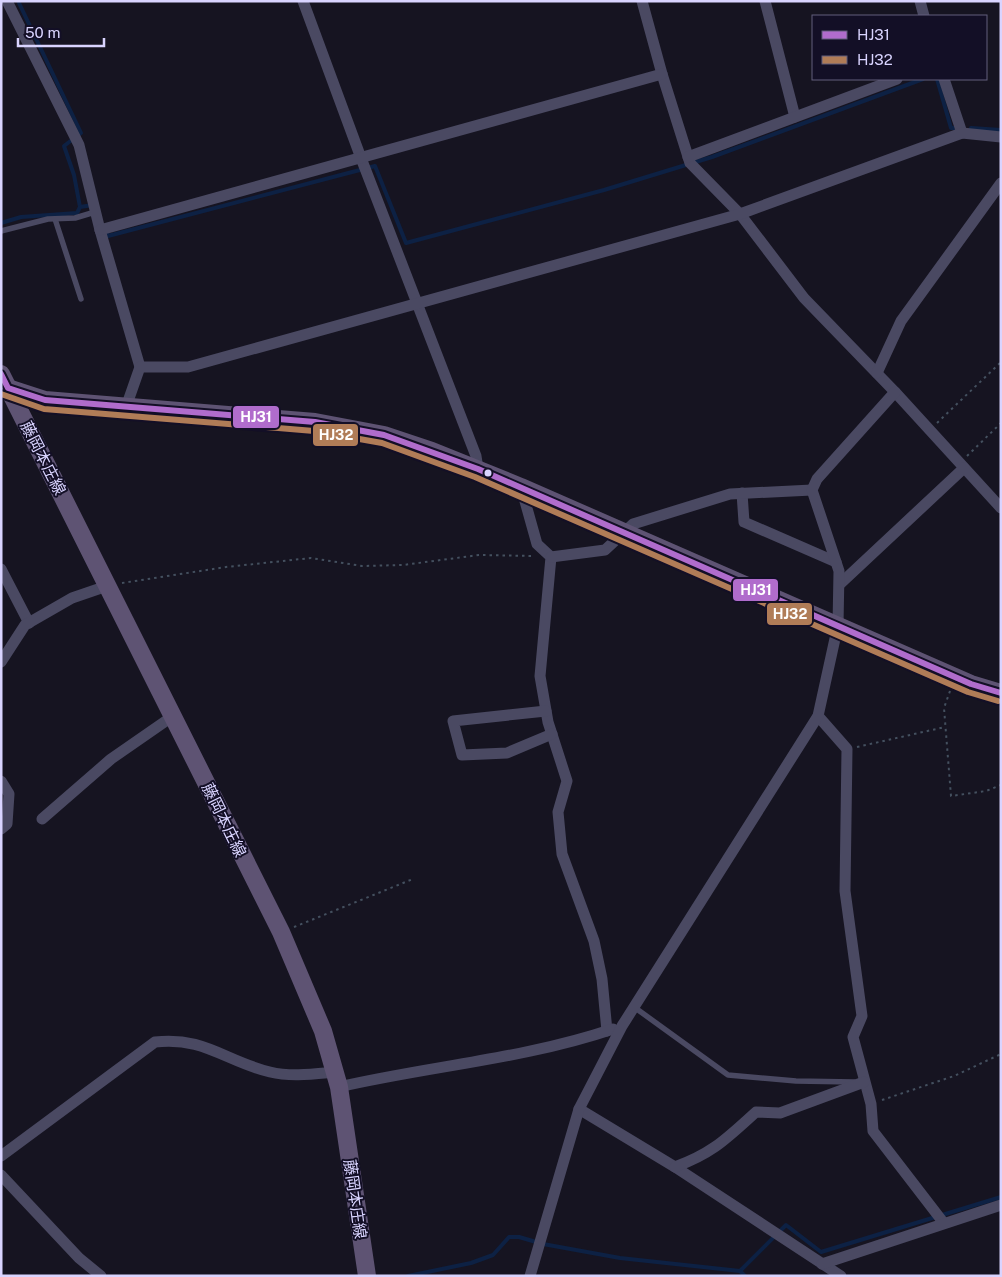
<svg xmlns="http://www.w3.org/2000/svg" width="1002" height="1277" font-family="'Public Sans','Noto Sans JP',sans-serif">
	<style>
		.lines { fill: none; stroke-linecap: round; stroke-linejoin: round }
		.stream { stroke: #0d2144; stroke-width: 4 }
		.path { stroke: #44505f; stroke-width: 2; stroke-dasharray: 2.5 4; stroke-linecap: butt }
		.lane { stroke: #4a4962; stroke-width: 5.5 }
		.street { stroke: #4a4962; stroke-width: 11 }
		.primary { stroke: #5e5373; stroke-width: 18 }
		.bus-1-casing { stroke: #130f26; stroke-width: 10 }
		.bus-2-casing { stroke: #130f26; stroke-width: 10 }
		.bus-1 { stroke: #b06ccc; stroke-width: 6 }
		.bus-2 { stroke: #b07c57; stroke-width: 6 }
		.bus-dot { fill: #d9d4ff; stroke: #130f26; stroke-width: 2 }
		.labels { text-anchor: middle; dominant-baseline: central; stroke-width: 4; stroke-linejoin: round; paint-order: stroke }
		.street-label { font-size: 16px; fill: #d9d4ff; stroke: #130f26 }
		.line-badge { stroke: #130f26; stroke-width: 2 }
		.badge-label { font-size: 14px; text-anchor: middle; font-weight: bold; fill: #fff }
	</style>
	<rect width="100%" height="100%" fill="#161421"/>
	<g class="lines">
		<!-- stream -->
		<g class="stream">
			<polyline points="19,3 81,133 64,146 74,175 80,207"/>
			<polyline points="937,79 951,128 959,128"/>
			<polyline points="971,128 1001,130"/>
			<polyline points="1,223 21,217 77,213 80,207 93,205"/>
			<polyline points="106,230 108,236 375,166 406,243 604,190 712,157 923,79"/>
			<polyline points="740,1271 786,1225 821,1252 1001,1197"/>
			<polyline points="408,1276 471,1263 493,1255 509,1237 519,1237 543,1244 620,1258 740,1271 745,1276"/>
		</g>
		<!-- path -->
		<g class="path">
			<polyline points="937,423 1001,362"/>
			<polyline points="967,456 1001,423"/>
			<polyline points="122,583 226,567 311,558 362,566 403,565 479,555 534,556"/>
			<polyline points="950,691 944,708 951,796 986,791 1001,785"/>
			<polyline points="857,747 945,727"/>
			<polyline points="294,927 413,879"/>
			<polyline points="882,1100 954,1076 1001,1054"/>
		</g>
		<!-- lane -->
		<g class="lane">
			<polyline points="55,219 81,299"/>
			<polyline points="1,231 48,219 75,218 95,212"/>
			<polyline points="634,1007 728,1075 796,1081 854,1082"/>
		</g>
		<!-- street -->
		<g class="street">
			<polyline points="7,1 79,145 100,230 140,367"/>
			<polyline points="303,1 361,158 476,456 478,469"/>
			<polyline points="642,1 662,74 690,163 740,214 804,298 895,392 1001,508"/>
			<polyline points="765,1 795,117"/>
			<polyline points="920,1 924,16"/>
			<polyline points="944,79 962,133"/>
			<polyline points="688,157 897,79"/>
			<polyline points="100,230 662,74"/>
			<polyline points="877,373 901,321 1001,183"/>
			<polyline points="126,407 140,367 188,367 740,214 962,133 1001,137"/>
			<polyline points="521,487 537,544 551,557 540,676 548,722 567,781 558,812 562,854 594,941 602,979 607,1031"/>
			<polyline points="742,493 744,522 836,562"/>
			<polyline points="551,557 605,550 633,524 730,494 812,490"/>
			<polyline points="1,569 29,623"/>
			<polyline points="840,584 964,468"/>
			<polyline points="1,662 25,625 72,598 107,586"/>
			<polyline points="546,711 453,721 462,755 507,753 552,734"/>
			<polyline points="818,716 847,749 845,891 862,1016 853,1037 871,1104 873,1131 943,1222"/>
			<polyline points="1,781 9,794 7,824 1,829"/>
			<polyline points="42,819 111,759 173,716"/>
			<path d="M 339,1087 C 430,1066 524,1059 613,1029"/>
			<polyline points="579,1109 675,1167 841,1276"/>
			<path d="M 1,1156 L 155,1042 C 203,1036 227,1062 270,1072 C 291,1077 313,1074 335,1072"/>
			<path d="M 675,1167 C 713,1153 726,1139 756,1112 L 780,1113 L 864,1082"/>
			<polyline points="1,1175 79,1258 101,1276"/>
			<polyline points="822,1264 1001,1205"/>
			<polyline points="530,1276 579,1109 622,1026 818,716 838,625 839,571 812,490 817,479 895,392"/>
		</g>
		<!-- primary -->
		<g class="primary">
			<polyline points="1,374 281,932 323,1031 339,1087 367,1276"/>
			<polyline points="8,388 45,400 315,422 384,435 432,451 521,487 971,684 1001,693"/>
		</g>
		<defs>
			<polyline id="bus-1" points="1,374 8,388 45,400 315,422 384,435 478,469 971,684 1001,693"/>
			<polyline id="bus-2" points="1,394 44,409 314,431 382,443 475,477 968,692 998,701"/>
		</defs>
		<!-- bus-1 casing -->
		<use href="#bus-1" class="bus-1-casing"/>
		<!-- bus-2 casing -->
		<use href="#bus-2" class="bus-2-casing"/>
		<!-- bus-1 -->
		<use href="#bus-1" class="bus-1"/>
		<!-- bus-2 -->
		<use href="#bus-2" class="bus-2"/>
	</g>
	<!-- markers -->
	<circle class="bus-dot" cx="488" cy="473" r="4.5"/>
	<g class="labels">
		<!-- street labels -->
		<g class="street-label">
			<text transform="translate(43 458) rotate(63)">藤岡本庄線</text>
			<text transform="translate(224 820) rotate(64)">藤岡本庄線</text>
			<text transform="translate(355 1199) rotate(82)">藤岡本庄線</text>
		</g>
	</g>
	<g class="line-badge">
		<rect x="232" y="405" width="48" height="24" rx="5" fill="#b06ccc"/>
		<rect x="312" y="423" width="47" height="24" rx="5" fill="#b07c57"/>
		<rect x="732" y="578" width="47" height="24" rx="5" fill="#b06ccc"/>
		<rect x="766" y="602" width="47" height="24" rx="5" fill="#b07c57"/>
	</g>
	<g class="badge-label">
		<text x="256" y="422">HJ31</text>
		<text x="336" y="440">HJ32</text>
		<text x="756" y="595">HJ31</text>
		<text x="790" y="619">HJ32</text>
	</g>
	<!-- border -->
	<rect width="1002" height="1277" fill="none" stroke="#d9d4ff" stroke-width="5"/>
	<!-- legend -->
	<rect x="812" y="15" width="175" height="65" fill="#130f26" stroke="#625e7d"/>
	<rect x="822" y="31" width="25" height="8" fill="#b06ccc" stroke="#625e7d"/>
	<text x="857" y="40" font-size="15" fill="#d9d4ff">HJ31</text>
	<rect x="822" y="56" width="25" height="8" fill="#b07c57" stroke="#625e7d"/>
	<text x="857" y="65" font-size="15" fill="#d9d4ff">HJ32</text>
	<!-- scale -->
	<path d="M18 38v8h86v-8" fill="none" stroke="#d9d4ff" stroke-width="2.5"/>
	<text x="25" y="38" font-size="15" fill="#d9d4ff" stroke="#130f26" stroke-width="4" paint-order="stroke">50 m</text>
</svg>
